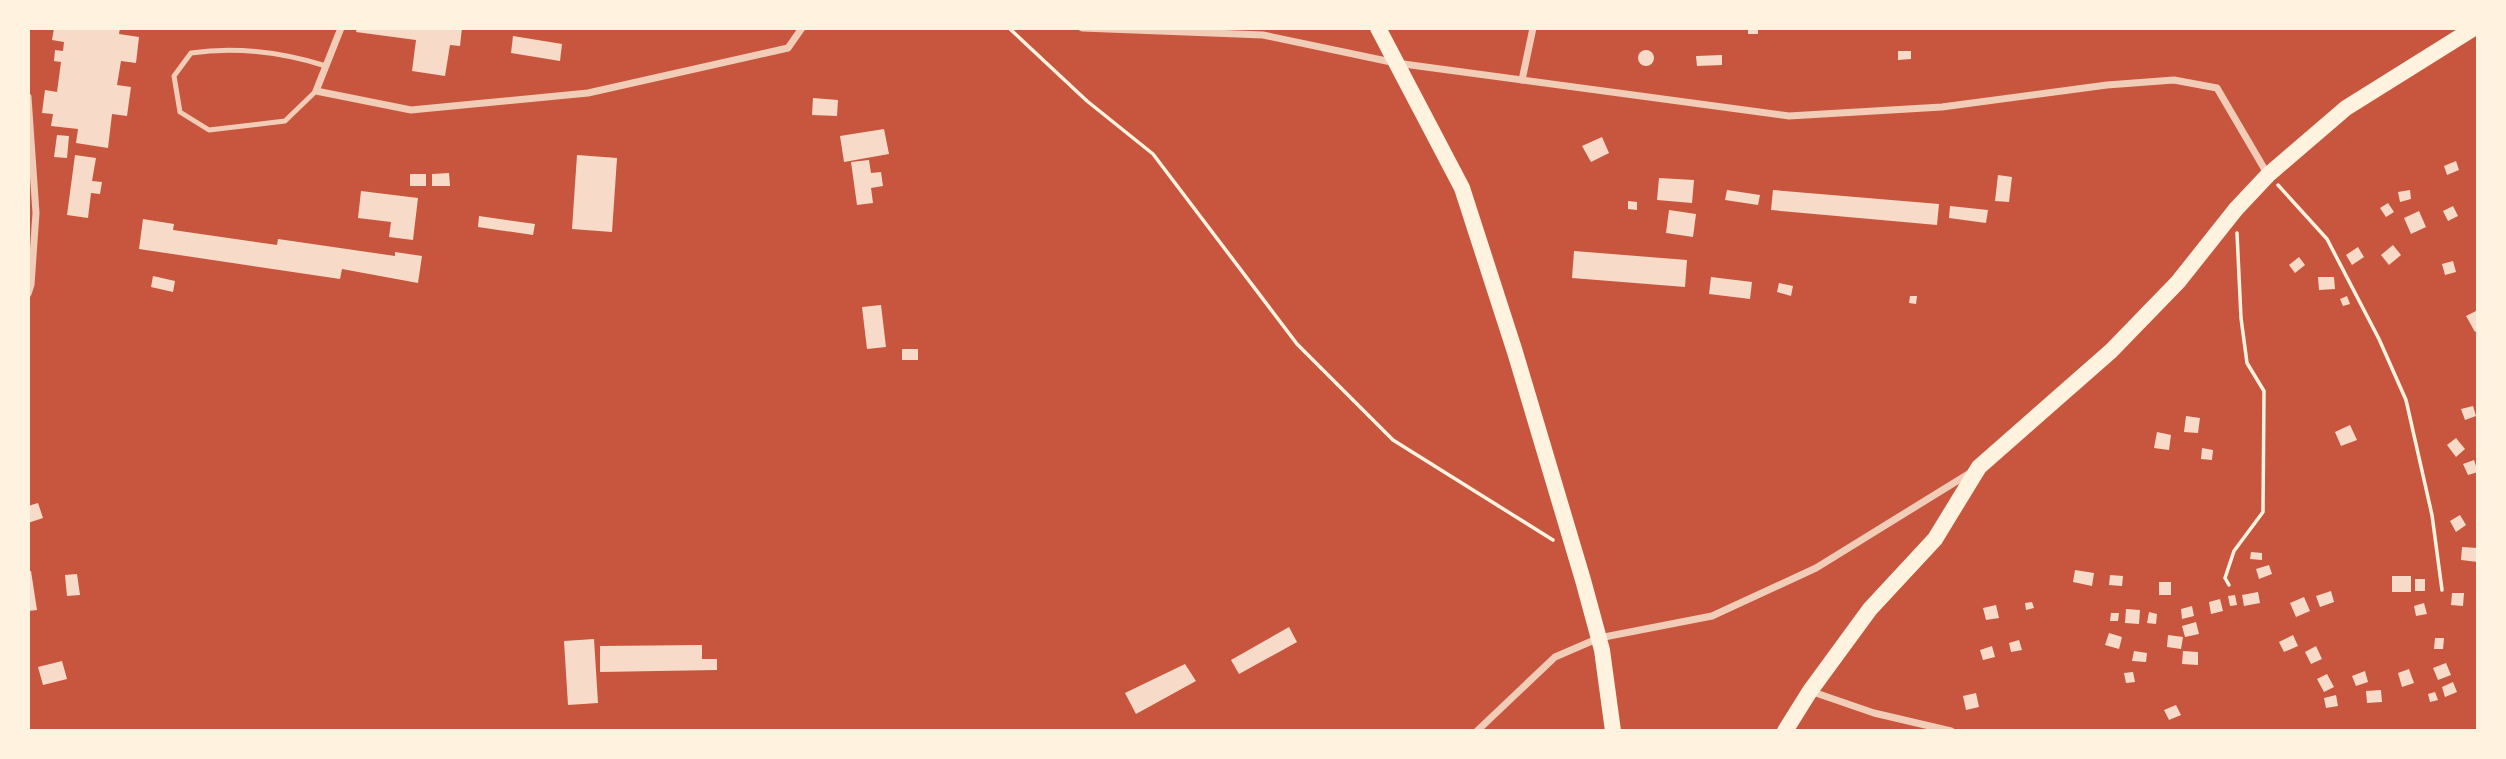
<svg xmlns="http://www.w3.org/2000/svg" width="2506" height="759" font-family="'Nunito Sans',sans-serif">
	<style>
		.building { fill: #f7dbc8 }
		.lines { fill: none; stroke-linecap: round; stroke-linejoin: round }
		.path { stroke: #fff3e0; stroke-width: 3.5 }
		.service { stroke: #f1ccb7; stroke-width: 5 }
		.minor { stroke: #f1ccb7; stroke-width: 7 }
		.primary { stroke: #fff3e0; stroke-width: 16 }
	</style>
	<rect width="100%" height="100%" fill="#c8553d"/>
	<!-- building -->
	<g class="building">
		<polygon points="54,28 120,28 119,34 139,37 136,63 121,61 117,85 131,87 127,116 112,114 108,148 76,143 78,129 51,126 53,114 42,113 45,90 57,92 61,62 54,61 55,50 63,51 64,42 52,40"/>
		<polygon points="357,28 462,28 460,46 450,45 445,76 412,71 416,40 356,32"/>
		<rect x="1748" y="29" width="10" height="5"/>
		<polygon points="513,36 562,44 560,61 511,53"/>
		<circle cx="1646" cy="58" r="8"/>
		<polygon points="1898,51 1911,51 1911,59 1898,60"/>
		<polygon points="1722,55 1722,65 1697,66 1696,56"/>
		<polygon points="813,98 838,100 837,116 812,115"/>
		<polygon points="884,129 889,154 844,162 840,136"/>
		<polygon points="57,135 69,136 67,158 54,157"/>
		<polygon points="1602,137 1609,153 1591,162 1582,146"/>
		<polygon points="75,155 96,158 92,181 102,182 100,194 91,193 88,218 67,215"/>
		<polygon points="577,155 617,158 612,232 572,229"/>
		<polygon points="869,160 871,173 881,172 883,186 871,188 873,203 857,205 851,162"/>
		<polygon points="2456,161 2459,170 2447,175 2444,166"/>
		<polygon points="449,173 450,186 432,186 432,174"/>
		<rect x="410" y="174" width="16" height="12"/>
		<polygon points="1998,175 2012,177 2009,202 1995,201"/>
		<polygon points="1659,178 1694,180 1692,203 1657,200"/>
		<polygon points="1727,190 1760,195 1758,205 1725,200"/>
		<polygon points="1773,190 1939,204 1937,225 1771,210"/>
		<polygon points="2410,190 2411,199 2400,202 2398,192"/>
		<polygon points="361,191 418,198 413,240 389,237 391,222 358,218"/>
		<polygon points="1628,201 1637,202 1637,210 1628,209"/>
		<polygon points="2388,203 2394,212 2386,217 2380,208"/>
		<polygon points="1950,206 1988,210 1986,223 1949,218"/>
		<polygon points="2453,206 2458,216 2448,221 2443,211"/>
		<polygon points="1669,210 1696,214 1693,237 1666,233"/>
		<polygon points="2419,211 2426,227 2411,234 2404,218"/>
		<polygon points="479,216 535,224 533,235 478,227"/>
		<polygon points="143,219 174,224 173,230 277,245 278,239 395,256 395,252 422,256 418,283 342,269 340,279 139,249"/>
		<polygon points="2393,245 2401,255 2389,265 2381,255"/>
		<polygon points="2358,247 2364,257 2352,265 2346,255"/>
		<polygon points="1574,251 1687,260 1685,287 1572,278"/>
		<polygon points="2299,257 2305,265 2295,273 2289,265"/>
		<polygon points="2453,261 2456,272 2445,275 2442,264"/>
		<polygon points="153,276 175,281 173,292 151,287"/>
		<polygon points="1711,277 1752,282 1750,299 1709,294"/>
		<polygon points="2318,277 2334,277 2335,289 2319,290"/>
		<polygon points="1779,283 1793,286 1791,296 1777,292"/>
		<polygon points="1910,296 1917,296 1916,304 1909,303"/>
		<polygon points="2347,296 2350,304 2343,306 2340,299"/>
		<polygon points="881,305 886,347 867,349 862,307"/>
		<polygon points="2478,310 2478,330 2475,332 2466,316"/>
		<rect x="902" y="349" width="16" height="11"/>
		<polygon points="2473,406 2476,416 2465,420 2461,409"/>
		<polygon points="2186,416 2200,418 2198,433 2184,432"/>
		<polygon points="2350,425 2357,440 2341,446 2335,432"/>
		<polygon points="2157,432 2171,435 2169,450 2154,448"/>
		<polygon points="2456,438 2465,449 2456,457 2447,445"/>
		<polygon points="2202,448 2213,450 2212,460 2201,459"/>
		<polygon points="2474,460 2478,472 2468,475 2463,464"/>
		<polygon points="38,503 43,518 28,523 28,506"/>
		<polygon points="2460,515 2466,525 2456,532 2450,521"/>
		<polygon points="2462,547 2478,548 2478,562 2461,560"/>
		<polygon points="2251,552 2262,553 2262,560 2250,559"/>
		<polygon points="2269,565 2272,574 2259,579 2256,569"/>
		<polygon points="2075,570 2094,573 2092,586 2073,582"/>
		<polygon points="28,571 31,571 37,610 28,611"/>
		<polygon points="77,574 80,595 67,596 65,575"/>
		<polygon points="2110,575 2123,576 2122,586 2109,585"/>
		<rect x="2392" y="576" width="19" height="16"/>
		<rect x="2415" y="579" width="10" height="12"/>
		<rect x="2159" y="582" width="12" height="13"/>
		<polygon points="2331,591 2334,602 2320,607 2316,596"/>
		<polygon points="2258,592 2260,603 2244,606 2242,595"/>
		<polygon points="2452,593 2464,593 2463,606 2451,605"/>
		<polygon points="2235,595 2237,605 2230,606 2228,596"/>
		<polygon points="2304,597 2310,611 2296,617 2290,603"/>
		<polygon points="2220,599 2223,611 2211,614 2209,602"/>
		<polygon points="2032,602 2034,608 2026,610 2025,603"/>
		<polygon points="2424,603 2427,614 2416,616 2414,606"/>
		<polygon points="1996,605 1999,618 1986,620 1983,608"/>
		<polygon points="2192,606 2194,616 2182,619 2181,609"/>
		<polygon points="2126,609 2140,610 2139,624 2125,623"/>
		<polygon points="2149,612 2157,614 2156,624 2147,623"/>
		<polygon points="2111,613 2119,613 2118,621 2110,621"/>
		<polygon points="2196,622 2199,634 2185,637 2182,626"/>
		<polygon points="1289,627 1297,642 1239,674 1231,660"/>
		<polygon points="2109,633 2122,637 2119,649 2105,645"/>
		<polygon points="2168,635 2183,637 2181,649 2167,647"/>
		<polygon points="2293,635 2298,646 2284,652 2279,642"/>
		<polygon points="2435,638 2444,638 2443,649 2434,649"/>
		<polygon points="594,639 598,703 568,705 564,641"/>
		<polygon points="2019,640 2022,650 2011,652 2009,643"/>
		<polygon points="702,645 702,659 717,659 717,670 600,672 600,646"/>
		<polygon points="1992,646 1995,657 1983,660 1980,650"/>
		<polygon points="2316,646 2322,659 2311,664 2305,652"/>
		<polygon points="2134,651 2147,653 2146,662 2132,661"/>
		<polygon points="2183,651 2198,652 2198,665 2182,664"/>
		<polygon points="62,661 67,679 43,685 38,667"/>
		<polygon points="2446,663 2451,675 2438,680 2433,668"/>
		<polygon points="1185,664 1196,681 1136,714 1125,693"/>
		<polygon points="2409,669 2414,683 2402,687 2398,673"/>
		<polygon points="2365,671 2368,682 2356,686 2352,676"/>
		<polygon points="2133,672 2135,682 2126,683 2124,673"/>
		<polygon points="2327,674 2334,687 2324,692 2317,679"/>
		<polygon points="2453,682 2457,692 2445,697 2442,687"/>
		<polygon points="2381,690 2382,702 2367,703 2366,691"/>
		<polygon points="2435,692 2438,700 2430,702 2428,694"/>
		<polygon points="1976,693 1979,707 1966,710 1963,696"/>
		<polygon points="2336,695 2338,706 2326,708 2324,698"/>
		<polygon points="2176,705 2181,715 2169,720 2164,710"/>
	</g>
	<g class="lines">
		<!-- path -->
		<g class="path">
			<polyline points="1009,28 1087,101 1153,154 1297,344 1393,440 1553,540"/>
			<polyline points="2278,185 2327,239 2379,339 2406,400 2432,515 2442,590"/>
			<polyline points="2229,585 2225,578 2234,551 2263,512 2264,391 2247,363 2241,318 2237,233"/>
		</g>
		<!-- service -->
		<path class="service" d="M 316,91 L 285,121 L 209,130 L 180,112 L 174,76 L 191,53 C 238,46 281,52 326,66"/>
		<!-- minor -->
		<g class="minor">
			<polyline points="341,28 316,91 411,110 588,93 788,48 802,28"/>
			<polyline points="1082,28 1263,35 1396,63 1789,116 1942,107 2107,85 2174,80 2217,88 2268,175"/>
			<polyline points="1522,80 1533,28"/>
			<polyline points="28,97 36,213 31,285 28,294"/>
			<polyline points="1810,691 1874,713 1951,731"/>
			<polyline points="1477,731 1555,657 1599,638 1712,616 1816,568 1970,473"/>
		</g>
		<!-- primary -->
		<g class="primary">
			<polyline points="1378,28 1462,188 1515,352 1583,580 1602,650 1613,731"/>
			<polyline points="1785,731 1810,691 1870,609 1935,539 1979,467 2111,351 2178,282 2236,209 2268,175 2346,108 2474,28"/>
		</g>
	</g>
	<!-- border -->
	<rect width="2506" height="759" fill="none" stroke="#fff3e0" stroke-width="60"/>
</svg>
